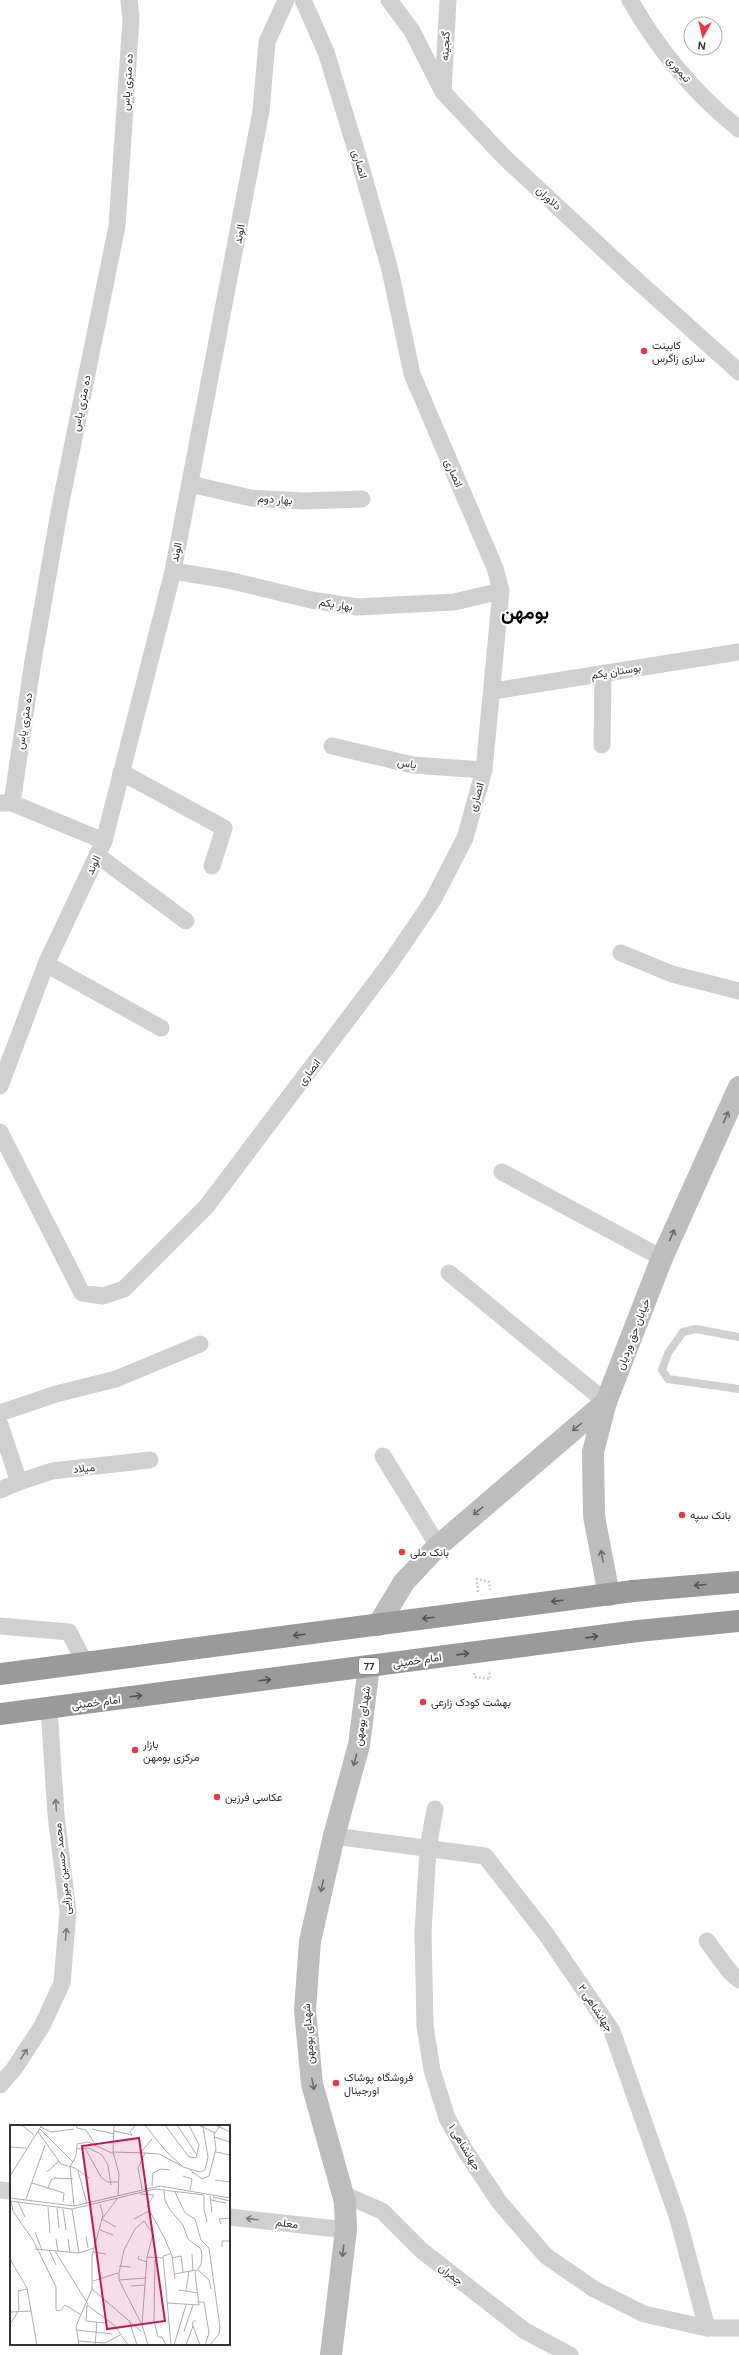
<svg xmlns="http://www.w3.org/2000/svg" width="739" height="2355" font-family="'DM Sans',Vazirmatn,sans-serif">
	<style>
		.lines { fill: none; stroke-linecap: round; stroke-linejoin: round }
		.path { stroke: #cdcdcd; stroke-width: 2.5; stroke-dasharray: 2 2; stroke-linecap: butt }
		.lane { stroke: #d0d0d0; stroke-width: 8 }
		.street { stroke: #d0d0d0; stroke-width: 17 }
		.secondary { stroke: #bdbdbd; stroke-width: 22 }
		.highway { stroke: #9a9a9a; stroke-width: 22 }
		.oneway { stroke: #6a6a6a }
		.oneway2 { stroke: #525252 }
		.oneway3 { stroke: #7a7a7a }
		.poi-dot { fill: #e63946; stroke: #fff; stroke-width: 1.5 }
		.labels { text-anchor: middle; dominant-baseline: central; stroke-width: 4; stroke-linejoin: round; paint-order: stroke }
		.shield { fill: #fff; stroke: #707070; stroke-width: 1 }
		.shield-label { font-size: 10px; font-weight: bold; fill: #333 }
		.street-label { font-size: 11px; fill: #333; stroke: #fff }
		.poi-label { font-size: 11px; fill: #333; stroke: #fff; text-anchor: start }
		.town-label { font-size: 19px; font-weight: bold; fill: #000; stroke: #fff }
		.inset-road { fill: none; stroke: #adadad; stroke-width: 1 }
		.view { fill: #c2185b; fill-opacity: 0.15; stroke: #c2185b; stroke-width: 2 }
		.inset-edge { fill: none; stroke: #333; stroke-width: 2 }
	</style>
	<rect width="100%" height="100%" fill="#fff"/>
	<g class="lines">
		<!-- path -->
		<g class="path">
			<polyline points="478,1592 477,1579 489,1582 490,1590"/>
			<polyline points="474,1673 475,1677 490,1679 489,1670"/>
		</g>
		<!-- lane -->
		<polyline class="lane" points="739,1337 696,1329 683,1332 668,1353 662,1370 668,1379 739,1389"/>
		<!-- street -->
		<g class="street">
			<polyline points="389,0 412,31 443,92 504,157 632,276 739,372"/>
			<path d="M 630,0 C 658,49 695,94 739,129"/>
			<polyline points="443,92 448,0"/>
			<polyline points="190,484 251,498 304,501 362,499"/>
			<polyline points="173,571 228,580 311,600 357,607 454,602 501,591"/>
			<polyline points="493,691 739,652"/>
			<polyline points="602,745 603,673"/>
			<polyline points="332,746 413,765 484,770"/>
			<polyline points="121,772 224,828 212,866"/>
			<polyline points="0,803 12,803 104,841"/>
			<polyline points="12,803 33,661 60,507 117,226 131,19 129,0"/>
			<polyline points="97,855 186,921"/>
			<polyline points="621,953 672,974 739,991"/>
			<polyline points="46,964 161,1028"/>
			<polyline points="0,1086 46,964 104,841 173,571 261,111 267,42 286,0"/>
			<polyline points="0,1132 82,1293 103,1296 124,1289 206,1207 391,962 433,900 465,838 484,770 501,591 495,568 412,374 390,270 360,163 326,52 303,0"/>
			<polyline points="502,1172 662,1258"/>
			<polyline points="449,1273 606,1402"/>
			<polyline points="0,1413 56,1394 116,1379 200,1344"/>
			<polyline points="0,1425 19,1482 0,1490"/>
			<polyline points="383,1456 438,1546"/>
			<polyline points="19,1482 52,1471 150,1460"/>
			<polyline points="0,1626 69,1632 85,1663"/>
			<polyline points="435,1809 428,1848 423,1932 425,2026 432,2070 447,2118 466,2152 500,2203 546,2256 594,2289 644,2314 707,2328 739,2328"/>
			<polyline points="334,1836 485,1856 546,1934 612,2031 678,2219 707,2328"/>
			<polyline points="707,1941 730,1972 739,1980"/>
			<polyline points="0,2085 14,2069 42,2026 62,1983 68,1912 56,1815 49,1708"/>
			<polyline points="0,2190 11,2191"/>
			<polyline points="343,2194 382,2211 421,2250 525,2331 570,2355"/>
			<polyline points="229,2217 346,2230"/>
		</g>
		<!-- secondary -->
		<g class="secondary">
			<polyline points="609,1595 594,1516 593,1452 606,1402 662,1258 739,1087"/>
			<polyline points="378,1625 404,1582 438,1546 606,1402"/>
			<polyline points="331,2355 346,2230 345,2202 312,2084 305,2010 310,1941 334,1836 359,1745 369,1666"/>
		</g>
		<!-- highway -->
		<g class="highway">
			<polyline points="0,1674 633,1591 739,1582"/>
			<polyline points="0,1714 638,1631 739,1621"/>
		</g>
	</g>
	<!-- one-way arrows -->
	<defs><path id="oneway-shaft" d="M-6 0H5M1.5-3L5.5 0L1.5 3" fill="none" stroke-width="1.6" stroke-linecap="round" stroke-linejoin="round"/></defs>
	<g class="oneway">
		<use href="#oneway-shaft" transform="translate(726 1117) rotate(-66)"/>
		<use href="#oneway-shaft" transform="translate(672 1235) rotate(-66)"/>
		<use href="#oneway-shaft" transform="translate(577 1427) rotate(140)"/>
		<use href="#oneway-shaft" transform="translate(478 1511) rotate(140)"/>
		<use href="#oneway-shaft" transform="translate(602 1556) rotate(-101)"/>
		<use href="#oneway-shaft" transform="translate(355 1760) rotate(105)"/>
		<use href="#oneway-shaft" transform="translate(322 1886) rotate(103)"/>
		<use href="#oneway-shaft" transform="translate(313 2084) rotate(79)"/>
		<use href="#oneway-shaft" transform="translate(343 2251) rotate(97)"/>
	</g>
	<g class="oneway2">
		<use href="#oneway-shaft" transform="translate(700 1585) rotate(175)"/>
		<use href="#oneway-shaft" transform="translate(557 1601) rotate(173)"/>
		<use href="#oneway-shaft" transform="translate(428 1618) rotate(173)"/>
		<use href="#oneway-shaft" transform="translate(299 1635) rotate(173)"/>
		<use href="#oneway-shaft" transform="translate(592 1637) rotate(-8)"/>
		<use href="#oneway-shaft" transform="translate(463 1654) rotate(-8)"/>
		<use href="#oneway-shaft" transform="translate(265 1680) rotate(-7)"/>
		<use href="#oneway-shaft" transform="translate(136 1696) rotate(-7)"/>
	</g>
	<g class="oneway3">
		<use href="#oneway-shaft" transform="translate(56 1805) rotate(-94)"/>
		<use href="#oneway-shaft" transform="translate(66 1934) rotate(-85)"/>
		<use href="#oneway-shaft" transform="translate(24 2054) rotate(-57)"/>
		<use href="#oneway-shaft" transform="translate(252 2219) rotate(-173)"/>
	</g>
	<!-- markers -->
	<g class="poi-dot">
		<circle cx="644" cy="351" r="4"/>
		<circle cx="682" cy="1515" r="4"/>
		<circle cx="402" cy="1552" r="4"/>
		<circle cx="423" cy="1702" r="4"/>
		<circle cx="135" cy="1750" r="4"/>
		<circle cx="217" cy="1797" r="4"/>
		<circle cx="336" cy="2083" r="4"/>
	</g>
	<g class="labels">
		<!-- shield labels -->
		<rect class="shield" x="359" y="1658" width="20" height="16" rx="3"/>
		<g class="shield-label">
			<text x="369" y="1666">77</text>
		</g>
		<!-- street labels -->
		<g class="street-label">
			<text transform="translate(445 46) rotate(-87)">گنجینه</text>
			<text transform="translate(679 69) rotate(49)">تیموری</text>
			<text transform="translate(127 82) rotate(-86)">ده متری یاس</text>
			<text transform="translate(360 164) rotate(74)">انصاری</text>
			<text transform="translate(549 198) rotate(43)">دلاوران</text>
			<text transform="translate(239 234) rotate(-80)">الوند</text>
			<text transform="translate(81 403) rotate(-78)">ده متری یاس</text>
			<text transform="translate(454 473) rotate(66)">انصاری</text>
			<text transform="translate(275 499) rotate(4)">بهار دوم</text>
			<text transform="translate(176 552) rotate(-79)">الوند</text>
			<text transform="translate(336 604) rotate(9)">بهار یکم</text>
			<text transform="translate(616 671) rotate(-9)">بوستان یکم</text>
			<text transform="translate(24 721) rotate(-81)">ده متری یاس</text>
			<text transform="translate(407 763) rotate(10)">یاس</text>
			<text transform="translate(476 797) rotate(-74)">انصاری</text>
			<text transform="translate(93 865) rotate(-65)">الوند</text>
			<text transform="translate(309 1072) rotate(-53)">انصاری</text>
			<text transform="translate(633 1334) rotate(-69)">خیابان حق وردیان</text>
			<text transform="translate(84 1468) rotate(-6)">میلاد</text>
			<text transform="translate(417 1660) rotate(-8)">امام خمینی</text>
			<text transform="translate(96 1702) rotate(-7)">امام خمینی</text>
			<text transform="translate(362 1716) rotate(-82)">شهدای بومهن</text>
			<text transform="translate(62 1869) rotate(-96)">محمد حسین میرزایی</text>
			<text transform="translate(596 2008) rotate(57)">جهانشاهی ۲</text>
			<text transform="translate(308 2034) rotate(-94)">شهدای بومهن</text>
			<text transform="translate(465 2147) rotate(59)">جهانشاهی ۱</text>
			<text transform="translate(287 2223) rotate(7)">معلم</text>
			<text transform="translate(451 2274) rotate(38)">چمران</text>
		</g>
		<!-- poi labels -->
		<g class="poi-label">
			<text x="652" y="345">کابینت<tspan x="652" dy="13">سازی زاگرس</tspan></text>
			<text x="690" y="1515">بانک سپه</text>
			<text x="410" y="1552">بانک ملی</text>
			<text x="431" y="1702">بهشت کودک زارعی</text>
			<text x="143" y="1744">بازار<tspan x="143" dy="13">مرکزی بومهن</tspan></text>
			<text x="225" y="1797">عکاسی فرزین</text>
			<text x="344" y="2077">فروشگاه پوشاک<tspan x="344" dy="13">اورجینال</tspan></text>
		</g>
		<!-- town labels -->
		<g class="town-label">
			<text x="525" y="612">بومهن</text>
		</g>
	</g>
	<!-- overview -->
	<g transform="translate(10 2125)">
		<rect width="220" height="220" fill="#fff"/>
		<path class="inset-road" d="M 12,0 L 24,10M 66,0 L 67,3 L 76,5 L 85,19M 104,0 L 103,27 L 109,49 L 108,71M 135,0 L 155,25 L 173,42 L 190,47 L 195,45 L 198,32 L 193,2M 155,0 L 179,32 L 186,33 L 189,20 L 179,0M 167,0 L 187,30M 189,0 L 205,8M 206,0 L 220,7M 31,2 L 41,7 L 64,4M 30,4 L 63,37M 82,4 L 104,9M 104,6 L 122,10 L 120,7 L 126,0M 28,7 L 51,39 L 65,43 L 79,53M 204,12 L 220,17M 0,22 L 16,23M 75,23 L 91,52 L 97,57 L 109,57M 66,24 L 79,23 L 92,30 L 98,40 L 101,60M 132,26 L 142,14M 103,27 L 135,28M 206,27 L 220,30M 60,42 L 66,31 L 67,19 L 78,17 L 104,29M 60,42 L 64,81M 180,45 L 192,54 L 199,51 L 206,24 L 204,9 L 211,0M 68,46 L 77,79M 37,47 L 49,36M 0,51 L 32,0M 173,51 L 182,54 L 180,65M 205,55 L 220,57M 22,58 L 54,68 L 53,77M 142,61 L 143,48 L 151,44 L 160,45M 38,63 L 41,55 L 45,53 L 63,54M 132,64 L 128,43 L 135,28 L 149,29 L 172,41M 154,66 L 155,75 L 160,85 L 173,100 L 178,114 L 191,124 L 192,132 L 191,140 L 185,148 L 189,180 L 157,178M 165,67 L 175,88 L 185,94 L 191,115 L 199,123 L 210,202 L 209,209 L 200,220M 130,69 L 144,70 L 137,81 L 154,112 L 162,131 L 165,154M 194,70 L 194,84 L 197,97M 200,71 L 202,87M 203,72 L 220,76M 0,73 L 64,81 L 150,61 L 220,73M 16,74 L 35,20M 201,75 L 216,78M 0,76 L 62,84 L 145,64 L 194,70M 1,76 L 3,86 L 23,115 L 46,162 L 46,185 L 50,186 L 55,180 L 70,189M 8,77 L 15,92M 38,82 L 40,108M 47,83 L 49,103M 53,84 L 56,105M 62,84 L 69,128M 92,94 L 106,102M 92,94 L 107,74M 124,94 L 139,86M 211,99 L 209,94 L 220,93M 90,105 L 103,110M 25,107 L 32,125M 76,111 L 78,123M 46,114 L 48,126M 58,114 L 60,127M 212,122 L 212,116 L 220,116M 25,124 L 69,128 L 84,123M 39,125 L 46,140M 45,126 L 78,179M 83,127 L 96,129M 160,129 L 153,131 L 161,220M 182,129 L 183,146M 129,131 L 128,134 L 137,137M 137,132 L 153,133M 162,133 L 171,131 L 173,147M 0,134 L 17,163 L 27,220M 145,134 L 144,196 L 148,212 L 152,212 L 156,220M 109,141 L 121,142M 188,145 L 199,155 L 201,164M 164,149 L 186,145M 109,155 L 135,153M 83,156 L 108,148M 121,161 L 135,160M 82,164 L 132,207M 169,165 L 188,168M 176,166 L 179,146M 189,177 L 194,177 L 199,208 L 195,220M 77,180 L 104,200 L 118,220M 77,181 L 76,196 L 95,198M 0,187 L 21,186M 119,195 L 127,220M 186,195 L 182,198 L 190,220M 1,198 L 9,185 L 8,166 L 17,164M 132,200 L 137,132 L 143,109 L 134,96 L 125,104 L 114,125 L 109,148 L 109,155 L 132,200 L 138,220M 67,205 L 102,209M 174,206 L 183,180M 69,216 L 95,218 L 110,210M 69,220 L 66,201 L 82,164 L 82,131 L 93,90 L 90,79M 85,220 L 87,197M 164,220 L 176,180M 176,220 L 183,201"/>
		<path class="view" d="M 129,13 L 155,196 L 97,204 L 72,21 Z"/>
		<rect width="220" height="220" class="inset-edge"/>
	</g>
	<!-- north arrow -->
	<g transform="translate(703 36) rotate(188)"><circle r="19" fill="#ffffff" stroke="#adadad"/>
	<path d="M0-3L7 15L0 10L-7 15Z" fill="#e63946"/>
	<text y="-6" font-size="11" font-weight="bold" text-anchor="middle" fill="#333333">N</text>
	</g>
</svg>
